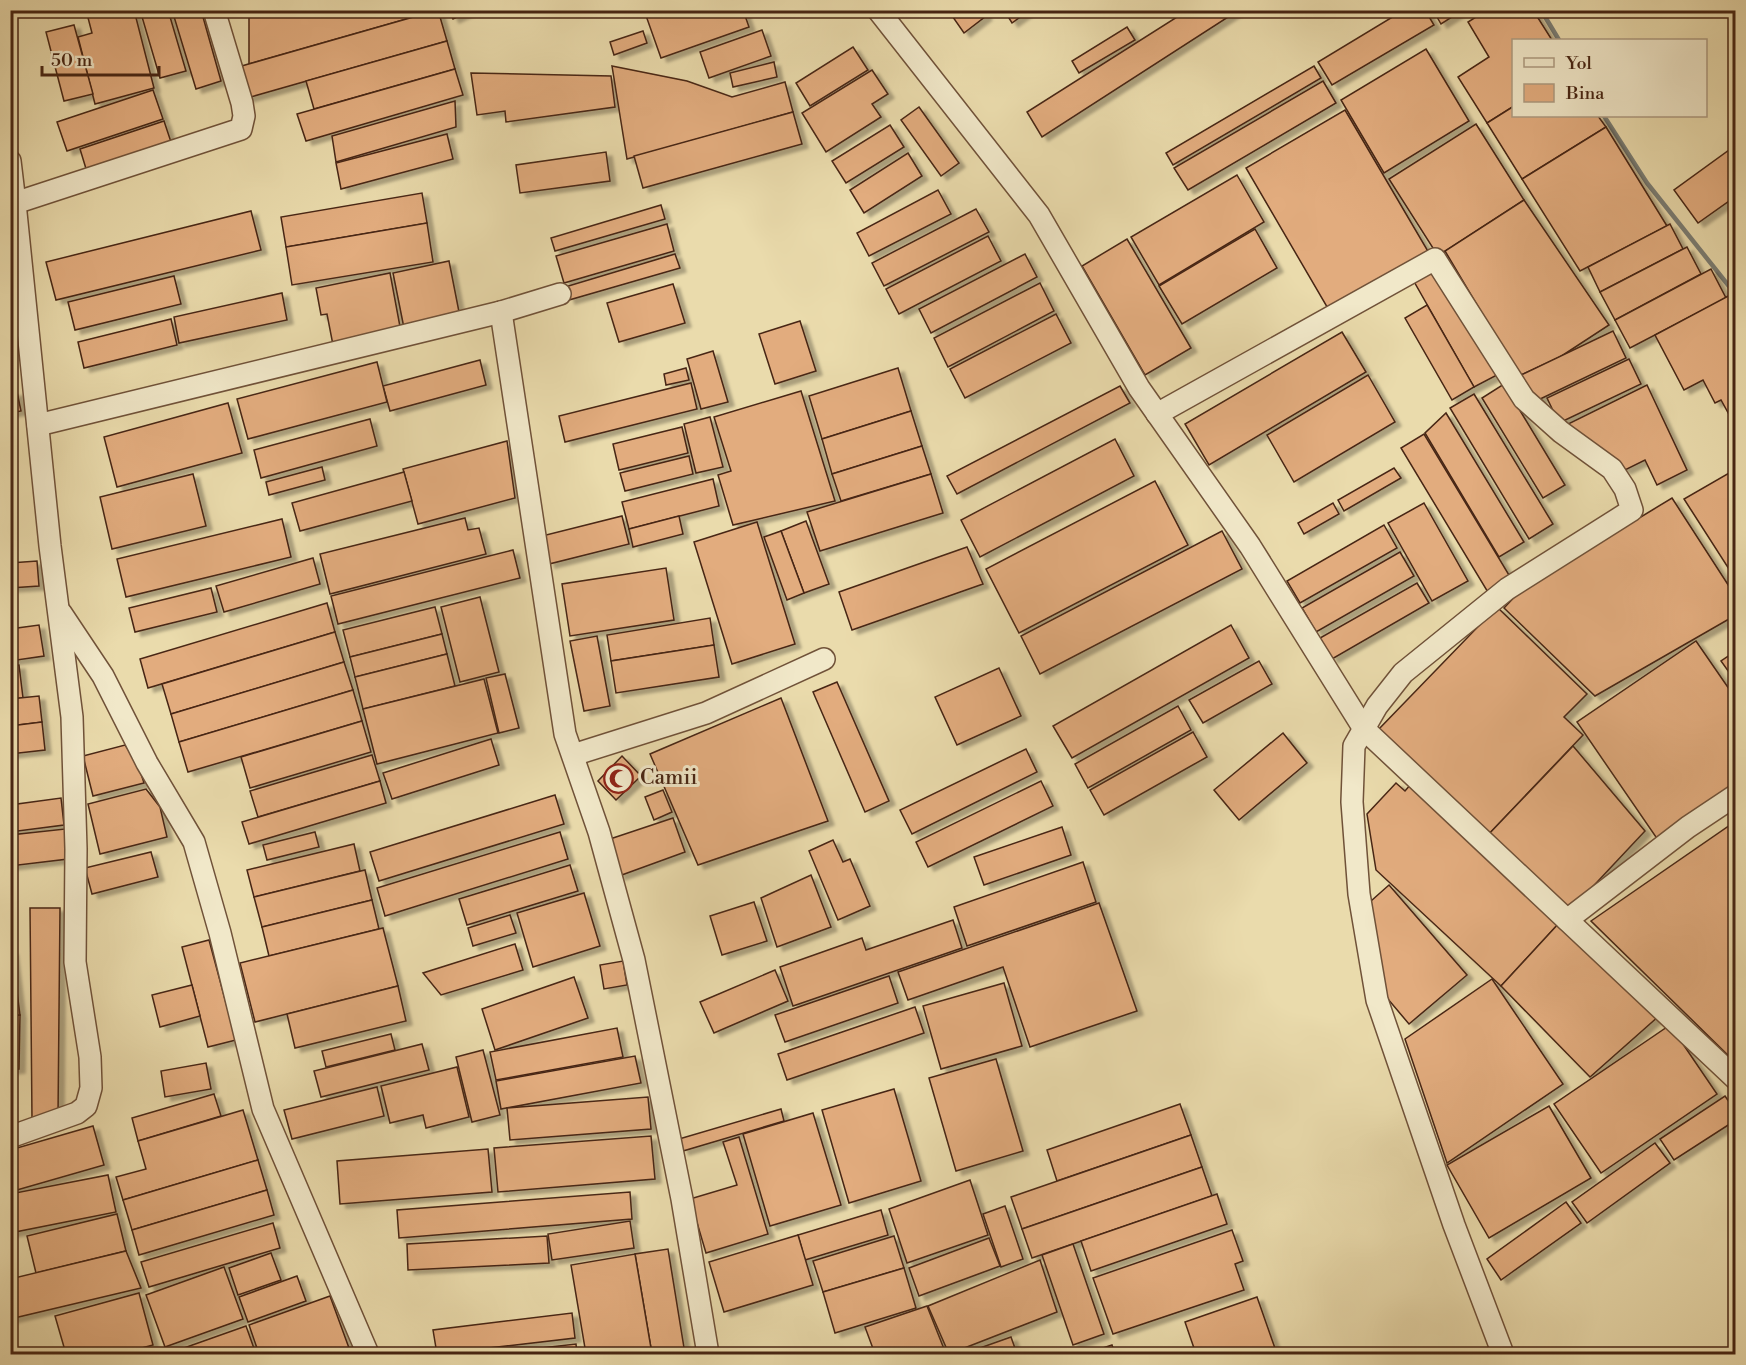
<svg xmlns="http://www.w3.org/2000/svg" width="1746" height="1365" font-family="'Libre Bodoni',serif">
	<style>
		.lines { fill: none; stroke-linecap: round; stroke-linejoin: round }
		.stream { stroke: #7a7d74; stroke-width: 4.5 }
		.building { fill: #e2ac7e; stroke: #472513; stroke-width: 1.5; filter: url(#shadow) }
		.minor-casing { stroke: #705239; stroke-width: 24 }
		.minor { stroke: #f1e8c9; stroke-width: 21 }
		.labels { text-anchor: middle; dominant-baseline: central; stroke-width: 6; stroke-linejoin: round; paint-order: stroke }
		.poi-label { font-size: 21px; fill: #472513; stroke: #f1e8c9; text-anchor: start }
	</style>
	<defs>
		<filter id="shadow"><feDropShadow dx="6" dy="4" stdDeviation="1.5" flood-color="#0004"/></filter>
	</defs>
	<rect width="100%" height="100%" fill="#eadbac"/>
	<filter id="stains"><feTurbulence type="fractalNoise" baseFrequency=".00333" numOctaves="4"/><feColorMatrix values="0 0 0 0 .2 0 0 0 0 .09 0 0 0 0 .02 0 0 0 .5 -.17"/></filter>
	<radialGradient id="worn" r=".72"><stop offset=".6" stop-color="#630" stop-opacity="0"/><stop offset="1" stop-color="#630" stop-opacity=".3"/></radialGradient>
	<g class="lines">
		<!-- stream -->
		<g class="stream">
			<polyline points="1541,10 1559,40"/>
			<polyline points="1604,116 1647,183 1736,295"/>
		</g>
	</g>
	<!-- building -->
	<g class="building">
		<polygon points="86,10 134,10 154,88 95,104 78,37 92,33"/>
		<polygon points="140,10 168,10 186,71 160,78"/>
		<polygon points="172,10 201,10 221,81 196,89"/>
		<polygon points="249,10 438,10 249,64"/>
		<polygon points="438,10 447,41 247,98 238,67"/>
		<polygon points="449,10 472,10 453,19"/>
		<polygon points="644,10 743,10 749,27 661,58"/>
		<polygon points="948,10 982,10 986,16 964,33"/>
		<polygon points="1004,10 1030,10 1012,23"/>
		<polygon points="1188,10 1239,10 1042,137 1027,112"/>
		<polygon points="1404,10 1425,10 1434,25 1332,85 1318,62"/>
		<polygon points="1433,10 1463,10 1441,24"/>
		<polygon points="1487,10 1533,10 1552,40 1514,40 1514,106 1487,123 1458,77 1489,57 1468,22"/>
		<polygon points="74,25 93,94 64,101 46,32"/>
		<polygon points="1127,27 1135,40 1079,73 1072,61"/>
		<polygon points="762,30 771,56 709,78 700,52"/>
		<polygon points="643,31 647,43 614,55 610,42"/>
		<polygon points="447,41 455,69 314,109 306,81"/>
		<polygon points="853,47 868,70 810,106 796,83"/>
		<polygon points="1426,49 1469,121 1384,173 1341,100"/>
		<polygon points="774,62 777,77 733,87 730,73"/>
		<polygon points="612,66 687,81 732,97 785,82 793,112 627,159"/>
		<polygon points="1314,66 1321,78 1173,165 1166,153"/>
		<polygon points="455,69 463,95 306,141 297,114"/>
		<polygon points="872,70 888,94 872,104 881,117 826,152 802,113"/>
		<polygon points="471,73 611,76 615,107 506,122 505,111 477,115"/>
		<polygon points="1323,81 1336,103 1188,190 1174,168"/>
		<polygon points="153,90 163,119 67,151 57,122"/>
		<polygon points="455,101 456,127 336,162 332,136"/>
		<polygon points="1514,106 1514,116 1598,116 1606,127 1522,179 1487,123"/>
		<polygon points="919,107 959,163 941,176 901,120"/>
		<polygon points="1345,110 1429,253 1330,312 1246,168"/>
		<polygon points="793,112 802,144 643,188 634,156"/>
		<polygon points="164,121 171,142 87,172 80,149"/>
		<polygon points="1476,124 1524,200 1438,256 1389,179"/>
		<polygon points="890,125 904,147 846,183 832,161"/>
		<polygon points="1606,127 1667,226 1580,271 1522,179"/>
		<polygon points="447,134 453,159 341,189 336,163"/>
		<polygon points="1736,145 1736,196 1698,223 1674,190"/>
		<polygon points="606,152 610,181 520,193 516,165"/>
		<polygon points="908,153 922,176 864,213 850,190"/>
		<polygon points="1237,175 1264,222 1159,285 1131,237"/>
		<polygon points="938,190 951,214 869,256 857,233"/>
		<polygon points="422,193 427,223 286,247 281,217"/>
		<polygon points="1524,200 1609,325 1560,357 1519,376 1445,251"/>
		<polygon points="661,205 665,219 555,251 551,238"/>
		<polygon points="976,209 989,232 884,286 872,263"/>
		<polygon points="251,211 261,250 56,300 46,262"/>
		<polygon points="427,223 433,262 292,285 286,247"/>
		<polygon points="667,224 674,251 564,283 556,256"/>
		<polygon points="1670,224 1683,249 1600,292 1588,267"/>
		<polygon points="1255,229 1277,268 1182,324 1159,286"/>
		<polygon points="988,236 1001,261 899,314 886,289"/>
		<polygon points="1127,239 1191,348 1145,375 1082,266"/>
		<polygon points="1687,247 1701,274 1615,320 1600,292"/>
		<polygon points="675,254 680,268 569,300 565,287"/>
		<polygon points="1025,254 1037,277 931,333 919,309"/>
		<polygon points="449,261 460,317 404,328 393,273"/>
		<polygon points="1434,265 1497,375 1474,387 1412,278"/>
		<polygon points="1711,269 1726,298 1630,348 1615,320"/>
		<polygon points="390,273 401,332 333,345 327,314 321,315 316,288"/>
		<polygon points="174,276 181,304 75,330 68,302"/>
		<polygon points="1040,283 1054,311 948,367 934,338"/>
		<polygon points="673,284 685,323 619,342 607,303"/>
		<polygon points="282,293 287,320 179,343 174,317"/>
		<polygon points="1732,294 1736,299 1736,427 1721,400 1715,403 1703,380 1684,390 1655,335"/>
		<polygon points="1427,305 1474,387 1452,400 1405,318"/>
		<polygon points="1056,314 1071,343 965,398 950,369"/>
		<polygon points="171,319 177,345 84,368 78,342"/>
		<polygon points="800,321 816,371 775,384 759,334"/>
		<polygon points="1613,331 1626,358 1536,401 1519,376"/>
		<polygon points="1342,332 1366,372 1209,465 1185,424"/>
		<polygon points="713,351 728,402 701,409 687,359"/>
		<polygon points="1629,359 1641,384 1559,423 1547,398"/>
		<polygon points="480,360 486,385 390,411 383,386"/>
		<polygon points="377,362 387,402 248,439 237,399"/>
		<polygon points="686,368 689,380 666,385 664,374"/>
		<polygon points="898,368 911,411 822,439 809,396"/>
		<polygon points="1368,375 1395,422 1294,482 1267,435"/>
		<polygon points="691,383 697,409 565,442 559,416"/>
		<polygon points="1504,384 1565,485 1543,498 1482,398"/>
		<polygon points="1647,385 1687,470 1657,485 1645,460 1625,470 1562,427"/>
		<polygon points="1120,386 1130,403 957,494 947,476"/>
		<polygon points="801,391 835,501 733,525 718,475 731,471 714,417"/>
		<polygon points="17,392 21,411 10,413 10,393"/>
		<polygon points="1474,394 1553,524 1529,539 1450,408"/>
		<polygon points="228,403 242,453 117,487 104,437"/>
		<polygon points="911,411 922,446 832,474 822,439"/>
		<polygon points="1446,413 1524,542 1499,557 1425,433"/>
		<polygon points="710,417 723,467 696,473 684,424"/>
		<polygon points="370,419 377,446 261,478 254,450"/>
		<polygon points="682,427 688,453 619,470 613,444"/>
		<polygon points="1424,434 1512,580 1489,594 1401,448"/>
		<polygon points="1115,439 1134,476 980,557 961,520"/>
		<polygon points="507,441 515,498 418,524 403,469"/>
		<polygon points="922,446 931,474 841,501 832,474"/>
		<polygon points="689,456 693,474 625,491 620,473"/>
		<polygon points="322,467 325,480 269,495 266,482"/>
		<polygon points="1394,468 1401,478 1344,511 1338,500"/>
		<polygon points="1736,469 1736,580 1684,499"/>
		<polygon points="404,472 412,501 300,531 292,503"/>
		<polygon points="193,474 206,526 112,549 100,497"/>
		<polygon points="931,474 943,513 820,551 807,512"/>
		<polygon points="713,479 719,506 629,529 622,502"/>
		<polygon points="1155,481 1188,545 1019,633 986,569"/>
		<polygon points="1672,498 1736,597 1736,615 1595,696 1504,608 1522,589"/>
		<polygon points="1333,503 1339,514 1304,534 1298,523"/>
		<polygon points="1424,503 1468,581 1432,601 1388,523"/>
		<polygon points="622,516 629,544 549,564 542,536"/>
		<polygon points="679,516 683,534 633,547 629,529"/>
		<polygon points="465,518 468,530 479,528 486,554 330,594 320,554"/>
		<polygon points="282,519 291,557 126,597 117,559"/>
		<polygon points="806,521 829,584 804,593 781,531"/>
		<polygon points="757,522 795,644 732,664 694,542"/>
		<polygon points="1384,525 1397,548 1300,603 1287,581"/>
		<polygon points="781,531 804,593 787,600 764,537"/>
		<polygon points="1222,531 1242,569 1040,674 1021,636"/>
		<polygon points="967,547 983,584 852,630 839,592"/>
		<polygon points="513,550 520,578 338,624 331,596"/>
		<polygon points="1400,552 1414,576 1316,632 1302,608"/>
		<polygon points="313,558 320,584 224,612 216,586"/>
		<polygon points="37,561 39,586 10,588 10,563"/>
		<polygon points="666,568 674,620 570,636 562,584"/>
		<polygon points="1417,583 1429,603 1332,659 1320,638"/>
		<polygon points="211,588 217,612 135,632 129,608"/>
		<polygon points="480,597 499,672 460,682 441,607"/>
		<polygon points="327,603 335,632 148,688 140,659"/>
		<polygon points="435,607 442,634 350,657 343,630"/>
		<polygon points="1497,607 1587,694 1564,717 1583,735 1487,836 1378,730"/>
		<polygon points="710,618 714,645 611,661 607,635"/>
		<polygon points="39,625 44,656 10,661 10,629"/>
		<polygon points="1231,625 1249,658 1072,758 1053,726"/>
		<polygon points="335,632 344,662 171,714 162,684"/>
		<polygon points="442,634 447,654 355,677 350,657"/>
		<polygon points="597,636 610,706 584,711 570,641"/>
		<polygon points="1696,641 1736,699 1736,787 1658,840 1577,722"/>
		<polygon points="714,645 719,677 616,693 611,661"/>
		<polygon points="1736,651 1736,682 1721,661"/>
		<polygon points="447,654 455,686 363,709 355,677"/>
		<polygon points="1259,661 1272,684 1203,723 1189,700"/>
		<polygon points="344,662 353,690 179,742 171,714"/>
		<polygon points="19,665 23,698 10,699 10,666"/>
		<polygon points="999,668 1021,716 957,745 935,697"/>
		<polygon points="505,674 519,728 499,733 486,678"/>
		<polygon points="484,679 498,733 377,764 363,709"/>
		<polygon points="837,682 889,801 865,812 813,692"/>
		<polygon points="353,690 362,721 188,772 179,742"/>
		<polygon points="39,696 42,722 10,726 10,699"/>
		<polygon points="781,698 828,821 698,865 650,754"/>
		<polygon points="1178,706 1191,730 1088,788 1075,764"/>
		<polygon points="362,721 371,752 250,788 241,757"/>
		<polygon points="42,722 45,750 10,754 10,726"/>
		<polygon points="1193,732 1207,757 1104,815 1090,790"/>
		<polygon points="1283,733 1307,763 1239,820 1214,790"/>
		<polygon points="491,739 499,765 392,799 383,773"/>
		<polygon points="125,745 137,761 144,783 93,796 83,756"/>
		<polygon points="1573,746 1645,831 1568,913 1487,836"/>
		<polygon points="1026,749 1037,772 912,834 900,810"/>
		<polygon points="372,755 380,781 258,817 250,791"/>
		<polygon points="622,756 641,776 616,800 598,781"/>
		<polygon points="380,781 386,803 249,844 242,822"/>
		<polygon points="1041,781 1053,806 928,867 916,842"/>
		<polygon points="1396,783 1405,791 1411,784 1560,922 1501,986 1376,870 1367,814"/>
		<polygon points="146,789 160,807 167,837 100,854 88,804"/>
		<polygon points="663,790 672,812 654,820 645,797"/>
		<polygon points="555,795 564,824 379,881 370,852"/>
		<polygon points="61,798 64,825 10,832 10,805"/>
		<polygon points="673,818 685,852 619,876 607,840"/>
		<polygon points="1736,821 1736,1063 1591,921"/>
		<polygon points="1062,827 1071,855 984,885 974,857"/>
		<polygon points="65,829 68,859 10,866 10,835"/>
		<polygon points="315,832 319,847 267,860 263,845"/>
		<polygon points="560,832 568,859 385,916 377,888"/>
		<polygon points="833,840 843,862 850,859 870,906 838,920 809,851"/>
		<polygon points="354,844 360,871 254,897 247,870"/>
		<polygon points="151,852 158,877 92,894 85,868"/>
		<polygon points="1083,862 1096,902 967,946 954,907"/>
		<polygon points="570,865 578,891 467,925 459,899"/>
		<polygon points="365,870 372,900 262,927 254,897"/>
		<polygon points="811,875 831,927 777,947 761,898"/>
		<polygon points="1389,885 1467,975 1409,1024 1382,992 1371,901"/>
		<polygon points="584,893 600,946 533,967 517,913"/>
		<polygon points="372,900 379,929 269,956 262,927"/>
		<polygon points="754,902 767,941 722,955 710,916"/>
		<polygon points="1099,903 1137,1011 1030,1047 1003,967 908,1000 898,972"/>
		<polygon points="30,908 60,908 58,1116 32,1119"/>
		<polygon points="510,915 516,933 473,946 468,928"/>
		<polygon points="953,920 962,948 793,1006 780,967 862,938 866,950"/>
		<polygon points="1560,922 1660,1015 1590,1077 1501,986"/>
		<polygon points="383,928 398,986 255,1022 240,963"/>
		<polygon points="209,940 236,1040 208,1047 182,947"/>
		<polygon points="515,944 523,970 441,995 423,973"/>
		<polygon points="12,951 16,984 10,985 10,952"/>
		<polygon points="623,961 627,985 604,989 600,965"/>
		<polygon points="775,970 788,1001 714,1033 700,1002"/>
		<polygon points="889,976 898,1003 785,1042 775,1015"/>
		<polygon points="574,977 588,1018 495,1050 482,1009"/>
		<polygon points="1492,979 1563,1084 1447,1163 1405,1039"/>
		<polygon points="1004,983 1022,1046 941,1069 923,1006"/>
		<polygon points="16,984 20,1015 10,1016 10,985"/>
		<polygon points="192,985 200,1016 160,1027 152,995"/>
		<polygon points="398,986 406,1021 295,1048 287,1014"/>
		<polygon points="915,1007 924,1033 787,1080 778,1054"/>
		<polygon points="20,1015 19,1069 10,1070 10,1016"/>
		<polygon points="1670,1025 1717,1094 1601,1173 1554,1104"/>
		<polygon points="617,1028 623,1057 496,1080 490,1052"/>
		<polygon points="391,1034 395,1050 326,1067 322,1051"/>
		<polygon points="422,1044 429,1070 321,1097 314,1071"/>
		<polygon points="483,1050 500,1115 472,1122 456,1057"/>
		<polygon points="635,1056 641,1083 501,1109 496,1081"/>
		<polygon points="996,1059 1023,1151 956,1171 929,1078"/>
		<polygon points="206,1063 211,1089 165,1097 161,1071"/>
		<polygon points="457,1067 469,1117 426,1128 423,1115 390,1123 381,1086"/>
		<polygon points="377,1087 384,1116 292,1139 284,1110"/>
		<polygon points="894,1089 921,1181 849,1203 822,1110"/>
		<polygon points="214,1094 221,1116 138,1141 132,1118"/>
		<polygon points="1725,1096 1736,1112 1736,1120 1674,1160 1660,1139"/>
		<polygon points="648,1097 651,1129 510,1140 507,1108"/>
		<polygon points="1180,1104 1191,1135 1057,1181 1047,1150"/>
		<polygon points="1549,1106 1591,1178 1489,1238 1447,1165"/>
		<polygon points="781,1109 784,1121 683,1151 679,1139"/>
		<polygon points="243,1110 258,1160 123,1200 116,1177 146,1169 138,1141"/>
		<polygon points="813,1113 841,1205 770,1226 743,1134"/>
		<polygon points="93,1126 104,1165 10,1192 10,1150"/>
		<polygon points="1191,1135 1202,1167 1022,1229 1011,1197"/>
		<polygon points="651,1136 655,1179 498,1192 494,1148"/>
		<polygon points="739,1137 768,1234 706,1253 690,1199 737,1185 723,1142"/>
		<polygon points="1655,1143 1670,1163 1587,1223 1572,1202"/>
		<polygon points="488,1149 492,1192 340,1204 337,1161"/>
		<polygon points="258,1160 267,1190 132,1230 123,1200"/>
		<polygon points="1202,1167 1212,1196 1032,1258 1022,1229"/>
		<polygon points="108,1175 116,1212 10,1233 10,1194"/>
		<polygon points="970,1180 988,1235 907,1263 889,1209"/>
		<polygon points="267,1190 274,1215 139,1255 132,1230"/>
		<polygon points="630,1192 632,1219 399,1238 397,1210"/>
		<polygon points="1217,1194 1227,1224 1091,1271 1081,1241"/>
		<polygon points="1566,1202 1581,1223 1501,1280 1487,1259"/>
		<polygon points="1005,1206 1023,1259 1001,1267 983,1214"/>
		<polygon points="881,1210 888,1235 805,1260 798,1235"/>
		<polygon points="117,1214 126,1251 36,1273 27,1236"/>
		<polygon points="630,1221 634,1248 552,1260 548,1234"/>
		<polygon points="273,1223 280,1248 149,1287 141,1262"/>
		<polygon points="1232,1230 1243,1261 1235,1264 1244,1290 1113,1334 1093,1278"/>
		<polygon points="798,1235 813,1285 724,1312 709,1262"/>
		<polygon points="547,1236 549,1263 408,1270 407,1244"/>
		<polygon points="894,1236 904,1268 823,1292 813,1261"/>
		<polygon points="989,1238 1000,1266 919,1296 909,1268"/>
		<polygon points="1073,1244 1104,1334 1073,1345 1042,1255"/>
		<polygon points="668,1249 685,1354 652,1354 635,1254"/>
		<polygon points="126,1251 141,1288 10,1319 10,1279"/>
		<polygon points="271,1253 281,1280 238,1295 229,1268"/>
		<polygon points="635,1254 652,1354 586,1354 571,1265"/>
		<polygon points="1040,1260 1057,1312 949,1354 928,1306"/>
		<polygon points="224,1267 243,1319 165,1347 146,1295"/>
		<polygon points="904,1268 916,1308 835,1333 823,1292"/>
		<polygon points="297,1276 306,1301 248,1322 239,1297"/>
		<polygon points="139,1293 153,1345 119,1354 66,1354 55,1316"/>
		<polygon points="330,1296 349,1348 330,1354 259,1354 249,1325"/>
		<polygon points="1257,1297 1277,1354 1196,1354 1185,1322"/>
		<polygon points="927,1306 946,1354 875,1354 865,1327"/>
		<polygon points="572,1313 575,1338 437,1354 433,1330"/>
		<polygon points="246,1326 256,1354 167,1354"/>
		<polygon points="1011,1337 1017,1354 963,1354"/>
		<polygon points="576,1344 577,1354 488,1354"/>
		<polygon points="1112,1345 1115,1354 1085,1354"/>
	</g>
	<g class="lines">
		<defs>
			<g id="minor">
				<polyline points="878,10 1039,215 1139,388 1250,546 1364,729 1736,1079"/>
				<polyline points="10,161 15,203"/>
				<polyline points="501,312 565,734 599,832 634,960 682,1199 708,1354"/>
				<polyline points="1157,414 1435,259 1524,399 1561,432 1612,469 1625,489 1632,510 1507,589 1403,673 1377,706 1354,746 1352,802 1359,894 1377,1000 1454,1225 1503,1354"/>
				<polyline points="38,425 501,312 560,294"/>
				<polyline points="61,613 103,676 147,763 194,842 220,933 263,1109 368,1354"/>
				<polyline points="573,755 706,713 824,659"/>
				<polyline points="1567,920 1688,827 1736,795"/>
				<polyline points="10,1137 77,1113 86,1106 91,1088 90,1057 75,962 76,849 72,717 50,546 15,203 241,129 244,116 242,103 214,10"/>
			</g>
		</defs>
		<!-- minor casing -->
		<use href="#minor" class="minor-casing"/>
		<!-- minor -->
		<use href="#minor" class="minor"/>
	</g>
	<!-- icons -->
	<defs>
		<symbol id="mosque-ring" viewBox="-11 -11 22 22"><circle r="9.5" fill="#f1e8c9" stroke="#8f2418" stroke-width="1.5"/><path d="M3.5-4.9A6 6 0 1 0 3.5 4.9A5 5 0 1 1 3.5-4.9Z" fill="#8f2418"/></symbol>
	</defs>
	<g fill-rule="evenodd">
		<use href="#mosque-ring" x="602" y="762" width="33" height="33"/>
	</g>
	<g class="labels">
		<!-- poi labels -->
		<g class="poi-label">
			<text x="640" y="778">Camii</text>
		</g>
	</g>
	<!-- margin -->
	<rect width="1746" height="1365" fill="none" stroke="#eadbac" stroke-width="36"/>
	<rect x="12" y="12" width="1722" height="1341" fill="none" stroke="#472513" stroke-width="3"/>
	<rect x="18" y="18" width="1710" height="1329" fill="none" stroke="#472513" stroke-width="1.5"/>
	<!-- legend -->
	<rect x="1512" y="39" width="195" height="78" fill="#f1e8c9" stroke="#ad9a80" stroke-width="1.5"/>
	<rect x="1524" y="58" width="30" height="9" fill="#f1e8c9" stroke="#ad9a80" stroke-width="1.5"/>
	<text x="1566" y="69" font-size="18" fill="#472513">Yol</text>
	<rect x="1524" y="84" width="30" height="18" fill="#e2ac7e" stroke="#ad9a80" stroke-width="1.5"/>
	<text x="1566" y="99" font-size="18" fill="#472513">Bina</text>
	<!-- scale -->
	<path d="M42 66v9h117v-9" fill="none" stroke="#472513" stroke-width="3"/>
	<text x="51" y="66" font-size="18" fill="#472513" stroke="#f1e8c9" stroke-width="4.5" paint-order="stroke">50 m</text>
	<rect width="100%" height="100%" filter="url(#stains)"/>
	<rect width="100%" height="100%" fill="url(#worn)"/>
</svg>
